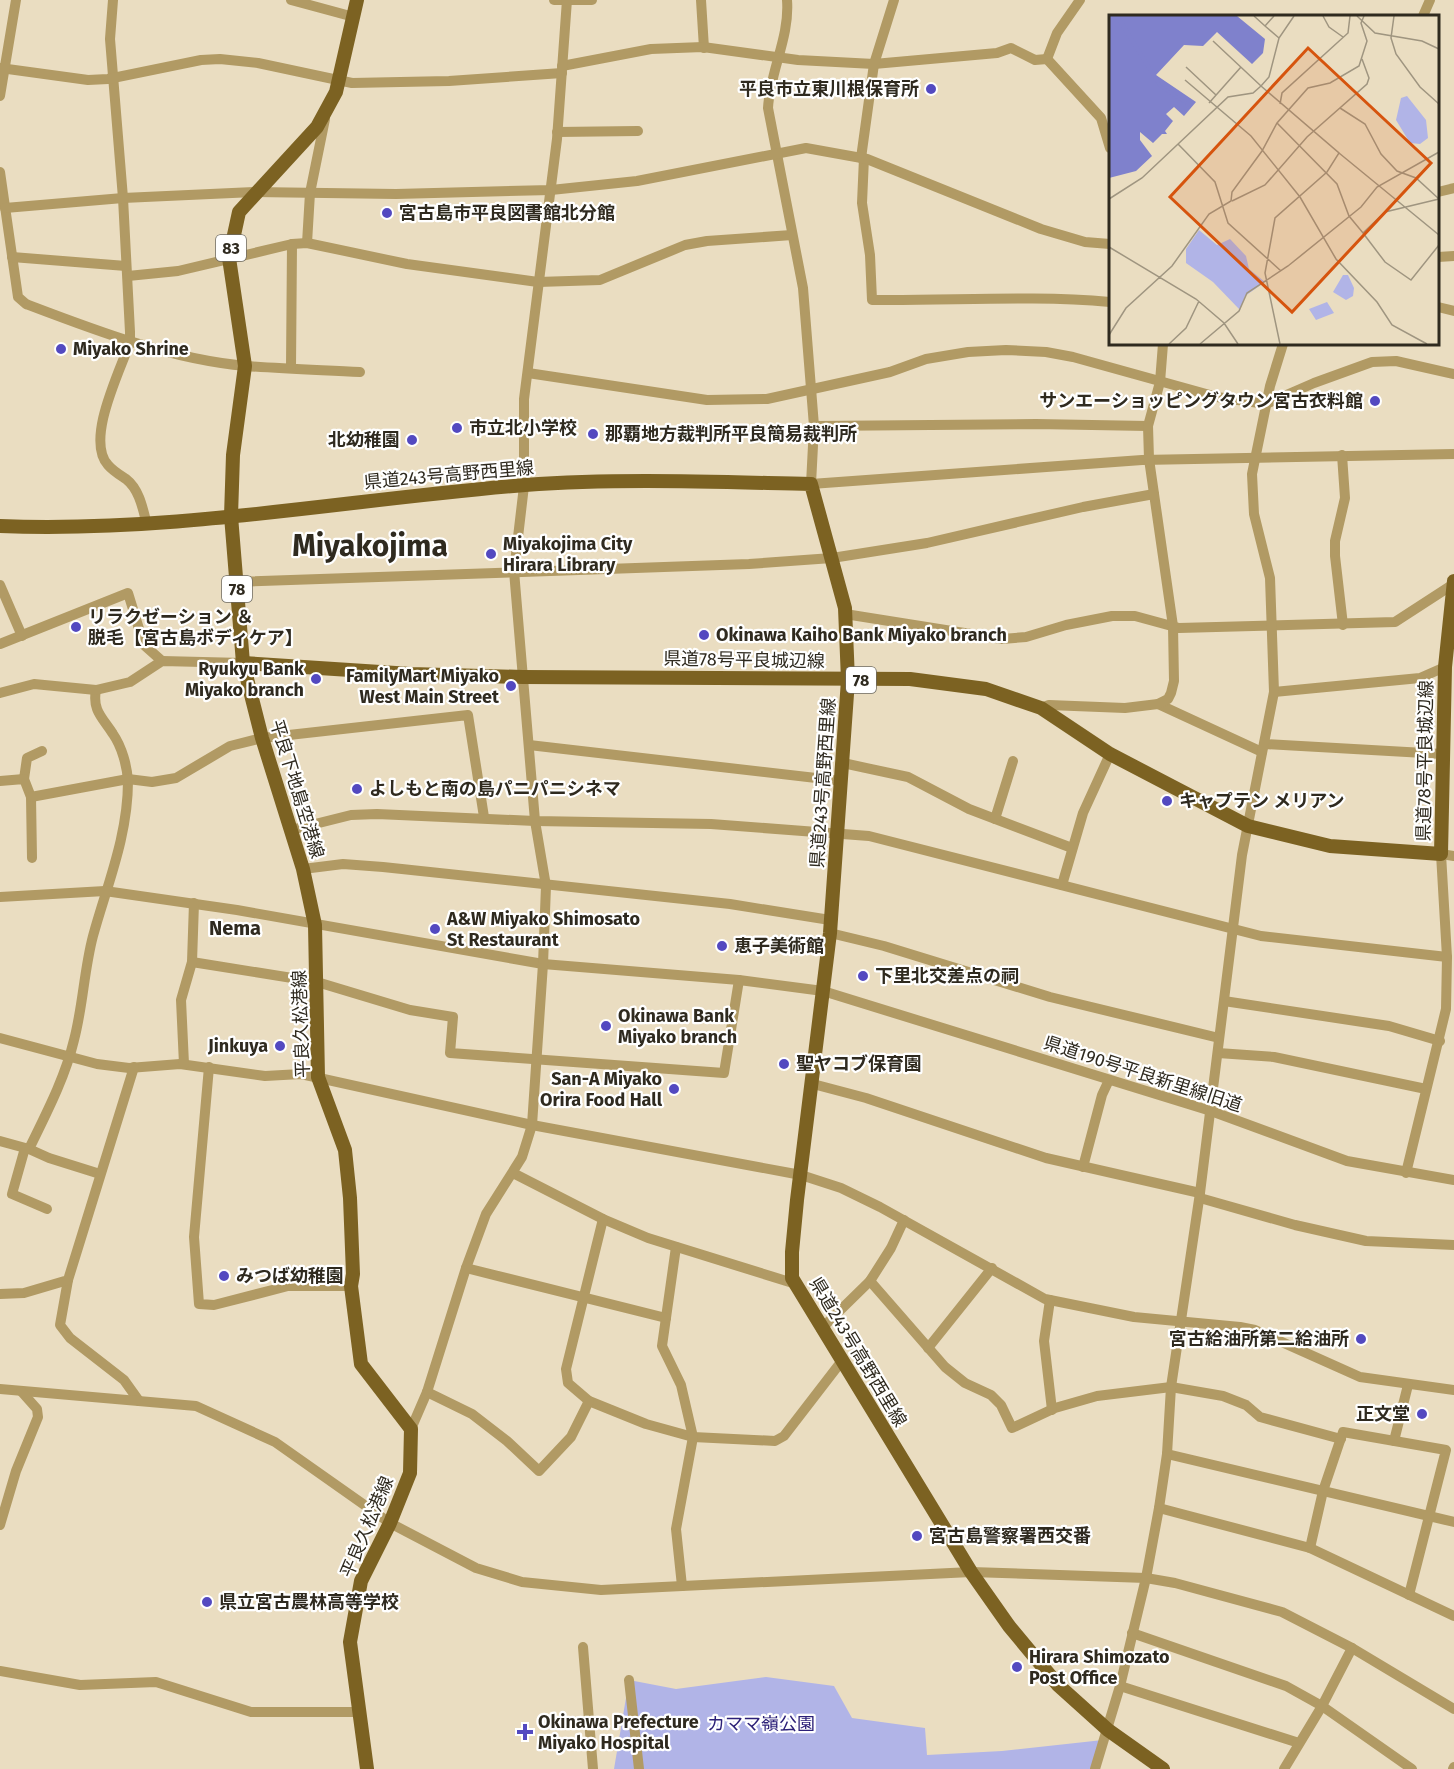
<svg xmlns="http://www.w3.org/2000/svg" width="1454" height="1769" font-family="'Fira Sans','Noto Sans JP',sans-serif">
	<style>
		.green { fill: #b1b4e7 }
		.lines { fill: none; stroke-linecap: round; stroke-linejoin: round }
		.minor { stroke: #b19a64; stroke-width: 10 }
		.major { stroke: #7c6222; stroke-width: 14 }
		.poi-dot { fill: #5349c0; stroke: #fff; stroke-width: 2 }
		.labels { text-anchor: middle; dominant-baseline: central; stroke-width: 4.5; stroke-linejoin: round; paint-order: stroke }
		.shield { fill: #fff; stroke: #6d6a62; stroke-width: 1.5 }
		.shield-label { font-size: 16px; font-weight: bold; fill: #2f2a1f }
		.poi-label { font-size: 18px; font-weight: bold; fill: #2f2a1f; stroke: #fff; text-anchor: start }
		.street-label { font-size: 18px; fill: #2f2a1f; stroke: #fff }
		.park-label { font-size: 18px; fill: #2c2078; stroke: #fff }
		.neighbourhood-label { font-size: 20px; font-weight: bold; fill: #2f2a1f; stroke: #fff }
		.town-label { font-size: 30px; font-weight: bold; fill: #2f2a1f; stroke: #fff }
		.inset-river { fill: none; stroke: #7f81cc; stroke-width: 3 }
		.inset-road { fill: none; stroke: #9f9580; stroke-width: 1.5 }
		.view { fill: #d6540e; fill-opacity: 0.15; stroke: #d6540e; stroke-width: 3 }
		.inset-edge { fill: none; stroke: #2f2a1f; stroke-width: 3 }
	</style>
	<rect width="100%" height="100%" fill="#eaddc1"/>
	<!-- green -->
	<polygon class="green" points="766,1677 834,1686 852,1718 925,1728 927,1755 1002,1751 1103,1740 1095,1769 614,1769 629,1680 676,1689"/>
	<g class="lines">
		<!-- minor -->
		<g class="minor">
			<path d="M 113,0 L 110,39 L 123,198 L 130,332 L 130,342 C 120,371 85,440 108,465 C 113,471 120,475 126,479 C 140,490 143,510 147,525"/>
			<polyline points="291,0 354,17"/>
			<polyline points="554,0 592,0"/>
			<polyline points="701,0 704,48"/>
			<path d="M 787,0 C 790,37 770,71 768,108 L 803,288 L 814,426 L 811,484 L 1142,460 L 1454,454"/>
			<polyline points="1423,16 1430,0"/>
			<polyline points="1047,59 1101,118 1110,148"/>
			<polyline points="1047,59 1057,33 1080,0"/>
			<polyline points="562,66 651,49 703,47 798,60 874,64 997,53 1011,48 1035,60 1047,59"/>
			<polyline points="0,68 88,80 108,79 201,60 220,59 258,63 352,83 449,81 562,73"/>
			<polyline points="0,96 16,0"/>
			<polyline points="557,132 638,131"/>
			<polyline points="861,158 874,64 894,0"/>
			<path d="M 864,158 L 862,203 L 870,255 L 872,300 C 952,301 1031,295 1110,302"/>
			<path d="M 0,172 L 18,297 L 26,304 C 97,331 170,359 246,366 C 284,369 322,370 360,372"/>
			<polyline points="1438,192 1454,188"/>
			<polyline points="5,208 123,198 254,192 396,194 551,190 637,181 806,148 867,159 1041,229 1085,242 1110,244"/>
			<polyline points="307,243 310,193 325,119"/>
			<polyline points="12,257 126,266"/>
			<polyline points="1438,257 1454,256"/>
			<polyline points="128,276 178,271 292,244 307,243 407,264 538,282 600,280 685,245 707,241 792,235"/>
			<polyline points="1438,307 1454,311"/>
			<polyline points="291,367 292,244"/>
			<polyline points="528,373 707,400 767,399 890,372 926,359 968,352 1006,350 1046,352 1073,357 1217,397 1266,404 1314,383 1372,362 1396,361 1454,374"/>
			<polyline points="814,426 1036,424 1148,426"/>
			<polyline points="1342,455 1345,498 1335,541 1335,556 1343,625"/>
			<polyline points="236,582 749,564 832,558 927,543 1083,507 1154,494"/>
			<polyline points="0,585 22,636"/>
			<polyline points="845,614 1002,639 1026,637 1066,625 1112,616 1135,616 1179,628 1395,622 1452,585"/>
			<polyline points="0,644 128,593 144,645 162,661"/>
			<path d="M 96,690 C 92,711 103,718 113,734 C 122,747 127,766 128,781 C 128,836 107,885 93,936 C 84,970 83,1006 74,1040 C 65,1078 46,1114 29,1149 L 49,1158 L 100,1174"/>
			<polyline points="1274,692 1420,678 1445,667"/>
			<polyline points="0,693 34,684 96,690 130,682 162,661 243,663"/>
			<polyline points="1158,704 1262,752"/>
			<polyline points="1041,708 1049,705 1125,708 1158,704 1168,699 1171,693 1174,681 1173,626 1149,459 1148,426 1160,382 1163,344"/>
			<polyline points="1265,744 1442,754"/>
			<polyline points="529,745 842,781"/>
			<polyline points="843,763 908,777 969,809 1072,848"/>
			<polyline points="24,779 27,758 42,751"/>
			<polyline points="0,781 24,779 31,797 32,858"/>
			<polyline points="31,797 128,779 152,782 176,778 230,746 262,738 468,715 484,817"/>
			<polyline points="995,819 1013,761"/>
			<polyline points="291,830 351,815 377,814 535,821 711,824 869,836 1261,936 1447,957"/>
			<polyline points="303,869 343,864 383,867 730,904 830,920"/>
			<polyline points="1062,885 1083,813 1110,754"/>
			<polyline points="0,897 105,891 237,910 543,964 739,980 823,991 1211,1111 1347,1161 1454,1180"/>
			<polyline points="830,933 884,946 1050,997 1219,1038"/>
			<polyline points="192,962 317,982 410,1010 453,1017 450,1053 724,1073 739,980"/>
			<polyline points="1224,1001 1389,1026 1440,1041"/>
			<polyline points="0,1038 97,1064 129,1068 180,1064 265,1076 301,1074 532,1125 801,1175 841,1188 880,1207 1045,1299 1134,1317 1240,1327 1255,1330 1360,1377 1454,1390"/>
			<polyline points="1218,1053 1274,1057 1426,1089"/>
			<polyline points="184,1064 181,1000 192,962 194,903"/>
			<polyline points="209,1067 194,1237 199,1304 214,1305 288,1286 351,1286"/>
			<polyline points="813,1084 866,1098 1046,1158 1200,1193"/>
			<polyline points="0,1141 29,1149"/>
			<polyline points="25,1148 12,1194 47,1209"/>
			<polyline points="1083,1167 1102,1095 1109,1080"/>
			<polyline points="513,1173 603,1219 648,1238 796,1284"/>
			<polyline points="1406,1173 1446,1009 1447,957 1441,854 1454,856"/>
			<polyline points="1200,1198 1295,1225 1366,1241 1454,1245"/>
			<polyline points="603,1219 566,1369 568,1383 589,1401 646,1424 693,1437 775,1441 784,1436 841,1362"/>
			<polyline points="676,1247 662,1346 681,1385 693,1437 676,1529 682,1586"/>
			<polyline points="466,1268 666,1318"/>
			<polyline points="68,1280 60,1325 70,1338 124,1380 139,1401"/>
			<polyline points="870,1281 945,1367 965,1383 991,1395 1001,1405 1012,1428 1055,1408 1097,1396 1171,1387 1223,1396 1246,1405 1260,1417 1341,1439"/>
			<polyline points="0,1294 24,1293 68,1280 134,1067"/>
			<polyline points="1050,1300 1044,1341 1052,1410"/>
			<polyline points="821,1329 870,1281 891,1248 904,1220"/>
			<polyline points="928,1348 992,1268"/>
			<polyline points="0,1389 196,1406 275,1442 390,1523 476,1568 522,1582 601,1590 971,1572 1146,1578 1175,1583 1282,1612 1352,1648 1454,1709"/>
			<polyline points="427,1392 472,1414 507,1441 539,1471 571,1437 589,1401"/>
			<polyline points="411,1429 427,1392 466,1268 486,1214 522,1157 532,1125 543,964 546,886 535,821 514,571 524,486 524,399 557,139 567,0"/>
			<polyline points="1394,1441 1408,1385"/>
			<polyline points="1167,1454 1454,1522"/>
			<polyline points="1159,1508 1310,1548 1454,1616"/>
			<polyline points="0,1525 16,1471 38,1417 37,1409 21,1391"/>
			<polyline points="1310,1548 1323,1491 1343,1432 1446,1450 1409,1595"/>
			<polyline points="1132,1633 1286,1686 1322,1706 1412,1769"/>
			<polyline points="583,1647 593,1769"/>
			<polyline points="0,1671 80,1685 156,1682 251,1712 358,1712"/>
			<polyline points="629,1680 639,1769"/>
			<polyline points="1120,1686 1299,1743"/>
			<polyline points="1095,1769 1120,1686 1146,1578 1159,1508 1167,1454 1171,1387 1200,1193 1242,855 1274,692 1270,578 1254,514 1252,474 1270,386 1283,344"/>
			<polyline points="1284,1769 1322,1706 1352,1648"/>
			<polyline points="1453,1769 1454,1767"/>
		</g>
		<!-- major -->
		<g class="major">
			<polyline points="357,0 336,92 317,127 239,212 229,258 245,366 233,455 231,516 243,663 262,738 303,869 315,925 318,1077 345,1150 350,1198 353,1274 351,1286 361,1364 411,1429 410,1473 390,1523 361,1581 350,1642 367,1769"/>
			<path d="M 0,526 C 176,533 350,499 525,485 C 620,478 716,482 811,484 L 845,608 L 848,680 L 830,933 L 797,1200 L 792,1252 L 792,1278 L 971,1572 L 1009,1626 L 1058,1685 L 1108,1730 L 1163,1769"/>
			<polyline points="243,663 411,674 523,677 910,679 986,689 1041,708 1110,754 1248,826 1330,846 1441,854 1445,667 1454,581"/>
		</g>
	</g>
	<!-- markers -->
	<g class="poi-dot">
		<circle cx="931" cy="89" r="6"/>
		<circle cx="387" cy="213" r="6"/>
		<circle cx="61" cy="349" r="6"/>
		<circle cx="1375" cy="401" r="6"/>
		<circle cx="457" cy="428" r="6"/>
		<circle cx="593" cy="434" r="6"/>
		<circle cx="412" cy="440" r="6"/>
		<circle cx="491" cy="554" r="6"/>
		<circle cx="76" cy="627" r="6"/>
		<circle cx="704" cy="635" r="6"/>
		<circle cx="316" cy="679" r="6"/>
		<circle cx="511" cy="686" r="6"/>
		<circle cx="357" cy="789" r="6"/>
		<circle cx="1167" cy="801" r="6"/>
		<circle cx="435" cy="929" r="6"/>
		<circle cx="722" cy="946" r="6"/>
		<circle cx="863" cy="976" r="6"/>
		<circle cx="606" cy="1026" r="6"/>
		<circle cx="280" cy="1046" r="6"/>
		<circle cx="784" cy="1064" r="6"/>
		<circle cx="674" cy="1089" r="6"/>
		<circle cx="224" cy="1276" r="6"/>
		<circle cx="1361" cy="1339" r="6"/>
		<circle cx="1422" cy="1414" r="6"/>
		<circle cx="917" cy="1536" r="6"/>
		<circle cx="207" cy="1602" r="6"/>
		<circle cx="1017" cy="1667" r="6"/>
		<path d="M522 1723h6v6h6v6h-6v6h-6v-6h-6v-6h6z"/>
	</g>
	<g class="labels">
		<!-- shield labels -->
		<g class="shield">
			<rect x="216" y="235" width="30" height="26" rx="4.5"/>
			<rect x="222" y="576" width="30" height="26" rx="4.5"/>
			<rect x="846" y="667" width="30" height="26" rx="4.5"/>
		</g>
		<g class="shield-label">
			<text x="231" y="248">83</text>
			<text x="237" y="589">78</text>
			<text x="861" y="680">78</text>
		</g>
		<!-- poi labels -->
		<g class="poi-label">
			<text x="919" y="89" text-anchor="end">平良市立東川根保育所</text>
			<text x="399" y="213">宮古島市平良図書館北分館</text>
			<text x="73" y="349">Miyako Shrine</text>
			<text x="1363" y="401" text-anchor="end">サンエーショッピングタウン宮古衣料館</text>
			<text x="469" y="428">市立北小学校</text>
			<text x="605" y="434">那覇地方裁判所平良簡易裁判所</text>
			<text x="400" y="440" text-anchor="end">北幼稚園</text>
			<text x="503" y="544">Miyakojima City<tspan x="503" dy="21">Hirara Library</tspan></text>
			<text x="88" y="617">リラクゼーション ＆<tspan x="88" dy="21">脱毛【宮古島ボディケア】</tspan></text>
			<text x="716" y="635">Okinawa Kaiho Bank Miyako branch</text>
			<text x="304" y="669" text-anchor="end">Ryukyu Bank<tspan x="304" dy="21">Miyako branch</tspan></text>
			<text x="499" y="676" text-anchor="end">FamilyMart Miyako<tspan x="499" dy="21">West Main Street</tspan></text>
			<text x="369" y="789">よしもと南の島パニパニシネマ</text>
			<text x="1179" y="801">キャプテン メリアン</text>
			<text x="447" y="919">A&amp;W Miyako Shimosato<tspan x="447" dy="21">St Restaurant</tspan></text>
			<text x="734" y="946">恵子美術館</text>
			<text x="875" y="976">下里北交差点の祠</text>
			<text x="618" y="1016">Okinawa Bank<tspan x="618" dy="21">Miyako branch</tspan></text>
			<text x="268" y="1046" text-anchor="end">Jinkuya</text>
			<text x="796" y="1064">聖ヤコブ保育園</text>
			<text x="662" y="1079" text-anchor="end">San-A Miyako<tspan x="662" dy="21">Orira Food Hall</tspan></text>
			<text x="236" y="1276">みつば幼稚園</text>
			<text x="1349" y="1339" text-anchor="end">宮古給油所第二給油所</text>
			<text x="1410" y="1414" text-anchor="end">正文堂</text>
			<text x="929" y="1536">宮古島警察署西交番</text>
			<text x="219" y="1602">県立宮古農林高等学校</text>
			<text x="1029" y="1657">Hirara Shimozato<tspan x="1029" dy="21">Post Office</tspan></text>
			<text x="538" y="1722">Okinawa Prefecture<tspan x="538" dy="21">Miyako Hospital</tspan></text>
		</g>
		<!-- street labels -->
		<g class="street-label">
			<text transform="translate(449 475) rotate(-5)">県道243号高野西里線</text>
			<text transform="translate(744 660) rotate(1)">県道78号平良城辺線</text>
			<text transform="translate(1425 761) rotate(-89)">県道78号平良城辺線</text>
			<text transform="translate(823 783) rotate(-86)">県道243号高野西里線</text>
			<text transform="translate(297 789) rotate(73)">平良下地島空港線</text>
			<text transform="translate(301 1024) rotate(-92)">平良久松港線</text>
			<text transform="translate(1143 1074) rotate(18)">県道190号平良新里線旧道</text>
			<text transform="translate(858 1352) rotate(59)">県道243号高野西里線</text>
			<text transform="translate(367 1527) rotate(-67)">平良久松港線</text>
		</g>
		<!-- park labels -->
		<g class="park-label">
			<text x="761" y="1724">カママ嶺公園</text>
		</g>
		<!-- neighbourhood labels -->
		<g class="neighbourhood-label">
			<text x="235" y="928">Nema</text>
		</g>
		<!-- town labels -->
		<g class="town-label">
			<text x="370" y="546">Miyakojima</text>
		</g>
	</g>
	<!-- overview -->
	<g transform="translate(1109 15)">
		<rect width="330" height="330" fill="#eaddc1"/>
		<path d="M 298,81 L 317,105 L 319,123 L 311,129 L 301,128 L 287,105 L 292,83 ZM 90,215 L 108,230 L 121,224 L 137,241 L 140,254 L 156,267 L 136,281 L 131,295 L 104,267 L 77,248 L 77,234 ZM 234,260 L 239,260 L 245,273 L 244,281 L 237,285 L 224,277 ZM 218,287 L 225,298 L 207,305 L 200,294 Z" fill="#b1b4e7"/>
		<path d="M 0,1 L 128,1 L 156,24 L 154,38 L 143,49 L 108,17 L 94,31 L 75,30 L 47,60 L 87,87 L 75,101 L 65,92 L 57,99 L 64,106 L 56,116 L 58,119 L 53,119 L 44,128 L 31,117 L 31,125 L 43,141 L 27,156 L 0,163 Z" fill="#7f81cc"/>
		<path class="inset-river" d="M 7,1 L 51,71 L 77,88M 9,1 L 50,68"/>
		<path class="inset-road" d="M 145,1 L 156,11 L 165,1M 214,1 L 220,12 L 234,22M 248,1 L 266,18 L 313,26 L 330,34M 285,1 L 282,23 L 287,39 L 311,72 L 330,89M 156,11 L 170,23M 104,26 L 152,71 L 160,62 L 170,23 L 185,1M 77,52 L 107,80M 76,65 L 142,121 L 191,182 L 227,244 L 268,287 L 283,310 L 318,329M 152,71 L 230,138 L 218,157 L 166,203 L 156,258 L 171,329M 100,88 L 132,52M 171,89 L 173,78 L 239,18 L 241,1M 231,93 L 256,109 L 272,139 L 288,156 L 307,163 L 330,184M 168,108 L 228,169 L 240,201 L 254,218 L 276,197 L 330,184M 69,129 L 106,167 L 119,208 L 172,256M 230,138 L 330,220M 0,184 L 33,163 L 119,82 L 144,78 L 152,71M 123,186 L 156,170 L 198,122 L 258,69 L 260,63 L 253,44M 254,218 L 276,247 L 302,265 L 330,230M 0,232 L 87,284 L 115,308 L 129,329M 0,320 L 17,293 L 63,251 L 100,199 L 122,186 L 123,177 L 153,136 L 168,108 L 199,73 L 221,68 L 250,51 L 258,26 L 252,8 L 255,1M 60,329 L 77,313 L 90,286M 91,329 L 130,296 L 138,278 L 179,251 L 252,192 L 268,172 L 330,137"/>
		<path class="view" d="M 199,33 L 322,148 L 183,297 L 61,182 Z"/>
		<rect width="330" height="330" class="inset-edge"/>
	</g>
</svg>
